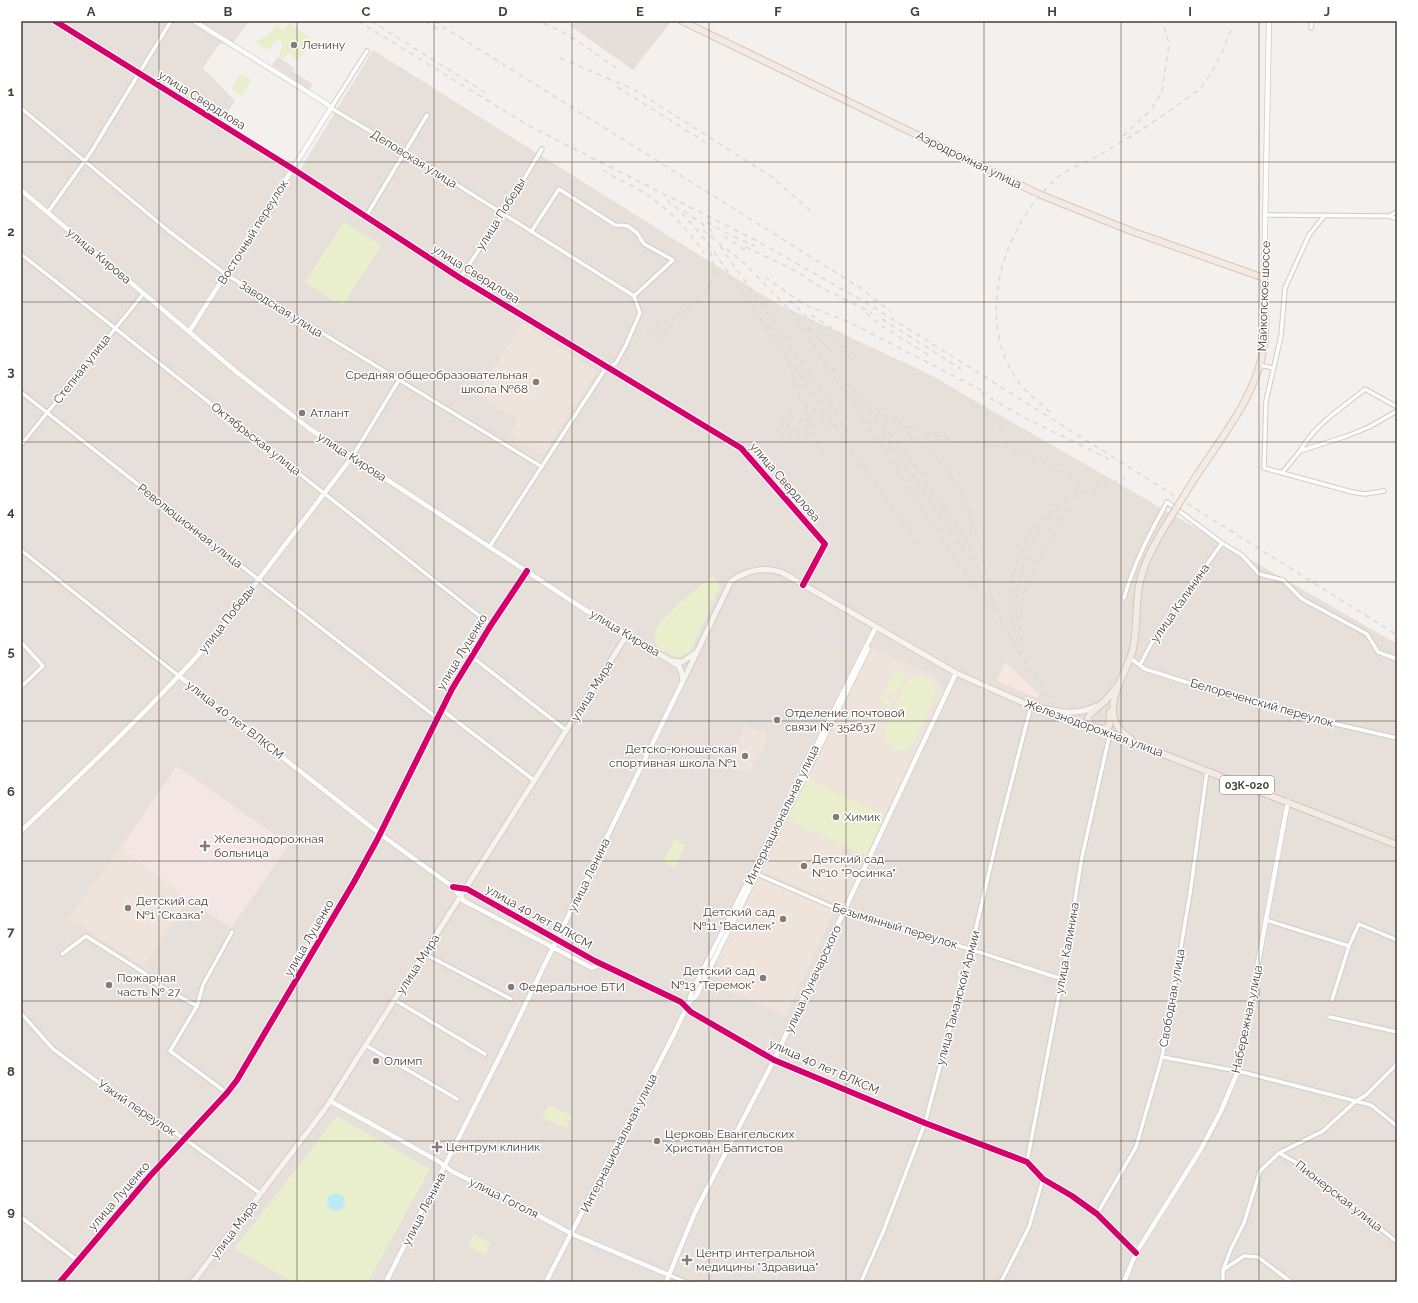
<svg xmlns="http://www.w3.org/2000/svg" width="1418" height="1303" font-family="Raleway,sans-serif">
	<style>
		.residential { fill: #e7e0da }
		.commercial { fill: #f6e7e0 }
		.industrial { fill: #e5dfdc }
		.education { fill: #eee4dc }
		.medical { fill: #f5e6e6 }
		.green { fill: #e9eecc }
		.parking { fill: #e5e0de }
		.water { fill: #bcebf3 }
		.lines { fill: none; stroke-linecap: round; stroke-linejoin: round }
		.minor-casing { stroke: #d0ccc9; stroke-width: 5.5 }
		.tertiary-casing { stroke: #d0ccc9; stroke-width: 6 }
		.secondary-casing { stroke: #d4ccc5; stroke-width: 7 }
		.primary-casing { stroke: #d6c6b9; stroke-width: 8 }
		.minor { stroke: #fdfdfc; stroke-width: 3.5 }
		.tertiary { stroke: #fdfdfc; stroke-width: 4.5 }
		.secondary { stroke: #f7f4f0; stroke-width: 5 }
		.primary { stroke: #f2ebe5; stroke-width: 6 }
		.rail { stroke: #dadad9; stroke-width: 1.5; stroke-dasharray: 5 5; stroke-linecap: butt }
		.primary-bridge-casing { stroke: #d6c6b9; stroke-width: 8; stroke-linecap: butt }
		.primary-bridge { stroke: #f2ebe5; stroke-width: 6 }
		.cycleway-casing { stroke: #fff; stroke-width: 8 }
		.cycleway { stroke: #d6006c; stroke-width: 6 }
		.grid { fill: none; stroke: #4b3e37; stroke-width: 1; stroke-opacity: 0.55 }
		.poi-dot { fill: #867c77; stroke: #fff; stroke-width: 1.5 }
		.labels { text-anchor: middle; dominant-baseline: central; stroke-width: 3; stroke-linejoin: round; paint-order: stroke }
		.shield { fill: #fff; stroke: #817873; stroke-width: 1 }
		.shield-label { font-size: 11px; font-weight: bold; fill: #4b3e37 }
		.poi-label { font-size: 12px; fill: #4b3e37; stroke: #fff; text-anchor: start }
		.street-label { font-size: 12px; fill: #4b3e37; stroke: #fff }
		.neatline { fill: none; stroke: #4b3e37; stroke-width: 1.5 }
		.grid-label { font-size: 13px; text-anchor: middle; font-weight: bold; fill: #4b3e37 }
	</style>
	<rect width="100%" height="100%" fill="#f3f0ed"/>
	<!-- residential -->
	<polygon class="residential" points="21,21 249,21 234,42 219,44 203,68 235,101 222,121 300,170 373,50 774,302 927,373 1397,644 1397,1282 21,1282"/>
	<!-- commercial -->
	<polygon class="commercial" points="1005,662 1039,694 1037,698 997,681"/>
	<!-- industrial -->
	<polygon class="industrial" points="581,21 667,21 670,23 633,70 569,25"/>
	<!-- education -->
	<g class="education">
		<polygon points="522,323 597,371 543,455 510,434 517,420 477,394"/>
		<polygon points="871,648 938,677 942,694 885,815 807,779"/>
		<polygon points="745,725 765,733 767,739 749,774 728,764"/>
		<polygon points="786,819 843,846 839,862 858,873 843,906 760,870"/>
		<polygon points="121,847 188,899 144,967 68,918"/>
		<polygon points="756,877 835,911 785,1016 720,987 729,970 717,963 716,960"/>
	</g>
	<!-- medical -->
	<polygon class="medical" points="177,766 289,845 231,928 188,899 121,847"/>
	<!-- green -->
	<g class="green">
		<polygon points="289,23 310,37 312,41 299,60 296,61 289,52 285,57 281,58 279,53 283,45 278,39 268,50 255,42 268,35 276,25 284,30"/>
		<polygon points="240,74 250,78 251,81 242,95 232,90 232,87"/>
		<polygon points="344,222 382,246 342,306 305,282"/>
		<path d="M 713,575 L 720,586 L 690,652 L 679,658 L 658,649 C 656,643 654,637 656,630 C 661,616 700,586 713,575 Z"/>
		<polygon points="895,669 906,673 896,695 885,691"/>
		<path d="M 921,675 C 932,677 937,686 934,697 L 912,745 L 905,750 L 894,750 L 886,741 L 885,729 L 905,684 L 912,677 Z"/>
		<polygon points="882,695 893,700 891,706 880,701"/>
		<polygon points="807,779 885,815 866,856 786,819"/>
		<polygon points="675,839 686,845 675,868 663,862"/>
		<polygon points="548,1105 572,1116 566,1128 542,1117"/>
		<polygon points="337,1116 430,1169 368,1282 293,1282 234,1249"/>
		<polygon points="474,1234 491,1243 485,1255 468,1246"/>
	</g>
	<!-- parking -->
	<g class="parking">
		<polygon points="278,57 294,68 292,71 313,84 309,90 272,65"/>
		<polygon points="816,623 858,642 853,652 806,629 809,624 814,626"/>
		<polygon points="587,1234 656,1265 657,1268 585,1238"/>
		<polygon points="579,1240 657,1273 655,1278 633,1268 633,1266 628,1269 613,1263 614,1259 611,1258 610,1259 599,1255 599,1252 597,1251 593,1255 577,1247"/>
	</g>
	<!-- water -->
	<circle class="water" cx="336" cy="1202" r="9"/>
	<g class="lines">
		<defs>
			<g id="minor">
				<polyline points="55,21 293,169 460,278 741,448 825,544 803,585"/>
				<polyline points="1311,28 1312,21"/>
				<polyline points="367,51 331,108 405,152 634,296"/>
				<polyline points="21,108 170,232 227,275 542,467"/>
				<polyline points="48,212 91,152 171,21"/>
				<polyline points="1266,215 1389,216 1397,219"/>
				<polyline points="1325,215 1309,235 1285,288 1281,336 1266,401 1264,468 1352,492 1365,494 1384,491"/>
				<polyline points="1389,216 1397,212"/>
				<polyline points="365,218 427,115"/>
				<polyline points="21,254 491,625"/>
				<polyline points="460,278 503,214 542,149"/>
				<polyline points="1259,365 1273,368"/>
				<polyline points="21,392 258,579 437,718"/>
				<polyline points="21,445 144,293"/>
				<path d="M 1300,451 C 1317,422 1340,410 1365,389 L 1397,407"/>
				<polyline points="352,457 399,380"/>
				<polyline points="1282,473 1300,451 1347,436 1369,427 1397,411"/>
				<polyline points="490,546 604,371 616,363 626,345 640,313 634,296 673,260 644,244 637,233 628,226 615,225 559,189 531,232"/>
				<polyline points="21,550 179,676"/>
				<path d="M 1124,598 C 1134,563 1150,533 1167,502 L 1222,543 L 1242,555 L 1259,574 L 1283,580 L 1302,599 L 1367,634 L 1378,652 L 1397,659"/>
				<polyline points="21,642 43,666 21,687"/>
				<polyline points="471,656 567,731"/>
				<polyline points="1130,658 1145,669 1223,694 1314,719 1397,738"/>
				<polyline points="1140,665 1151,644 1222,543"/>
				<polyline points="441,709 535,781"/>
				<polyline points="755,873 844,912 929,936 1062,979"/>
				<polyline points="1266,920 1349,946"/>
				<polyline points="62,954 86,936 146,974 148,979 197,1006 170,1051 227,1093"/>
				<polyline points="425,954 511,999"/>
				<polyline points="395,1000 485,1054"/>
				<polyline points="1332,1000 1349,946 1359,924 1397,940"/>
				<polyline points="197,1006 203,985 232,932"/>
				<polyline points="21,1013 53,1049 120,1098 185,1139 261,1194"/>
				<polyline points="1330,1017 1397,1032"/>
				<polyline points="367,1046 457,1099"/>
				<polyline points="1162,1057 1238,1071 1371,1105 1397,1126"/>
				<polyline points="1279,1153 1299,1164 1397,1242"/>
				<polyline points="1027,1162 1062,979 1082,857 1110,733"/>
				<polyline points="1097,1214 1136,1147 1162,1057 1190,894 1207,771"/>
				<polyline points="21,1217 78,1261"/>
				<polyline points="1223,1270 1244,1256 1258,1257 1291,1282"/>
				<polyline points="669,1275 686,1282"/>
				<polyline points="60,1282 150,1176 227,1093 237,1080 354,882 377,840 452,689 491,625 527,571"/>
				<polyline points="861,1282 883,1232 925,1123 971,949 999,830 1031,706"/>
				<polyline points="1001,1282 1029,1227 1043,1179"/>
				<polyline points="1223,1282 1223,1270 1231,1249 1244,1223 1260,1171 1279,1153 1323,1131 1356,1101 1366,1095 1397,1064"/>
			</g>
			<g id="tertiary">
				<polyline points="21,190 239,374 310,429 587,611 627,635"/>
				<polyline points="1264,278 1269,21"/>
				<polyline points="189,332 331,108 327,104 194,21"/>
				<polyline points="179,676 380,834 453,887 464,901 592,968 602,964"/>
				<path d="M 21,831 C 89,767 156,703 217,634 L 352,457"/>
				<polyline points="453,887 467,889 595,961 681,1002 691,1012 774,1060 925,1123 1027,1162 1043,1179 1072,1196 1097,1214 1136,1253"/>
				<polyline points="689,1002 696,996 868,649"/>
				<polyline points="330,1101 438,1161 453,1172 493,1191 572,1234 669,1275"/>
				<polyline points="386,1282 504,1048 683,681"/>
				<polyline points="546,1282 672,1038 689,1002 691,994 876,627"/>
				<polyline points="666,1282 696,1210 774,1060 956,673"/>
				<polyline points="1124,1282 1136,1253 1201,1149 1221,1111 1238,1071 1288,801"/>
			</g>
			<g id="secondary">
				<polyline points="673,661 682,662 694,654"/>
				<path d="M 684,679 L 731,581 C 748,570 764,566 783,573 L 956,673 L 1044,712 L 1091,726"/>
				<path d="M 1039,707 C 1060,712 1076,716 1097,706"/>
				<polyline points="193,1282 325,1109 627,635 679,666 682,674 683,681"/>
			</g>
			<g id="primary">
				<path d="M 682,21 L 1041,195 L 1131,231 L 1264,278 C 1264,300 1267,324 1264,346 C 1257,395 1221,438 1195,478"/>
				<polyline points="1120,683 1105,701 1090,714 1088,719 1091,726 1397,845"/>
				<polyline points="1099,728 1105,729 1109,726 1110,712"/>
				<path d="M 1130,738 C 1121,733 1115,724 1113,714 C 1111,693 1126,672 1132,653 C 1138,631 1135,608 1139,586 C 1143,564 1153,547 1164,528"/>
			</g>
		</defs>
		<!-- minor casing -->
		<use href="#minor" class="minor-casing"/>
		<!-- tertiary casing -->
		<use href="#tertiary" class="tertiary-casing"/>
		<!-- secondary casing -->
		<use href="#secondary" class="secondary-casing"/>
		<!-- primary casing -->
		<use href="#primary" class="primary-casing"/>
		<!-- minor -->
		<use href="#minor" class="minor"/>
		<!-- tertiary -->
		<use href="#tertiary" class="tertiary"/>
		<!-- secondary -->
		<use href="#secondary" class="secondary"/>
		<!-- primary -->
		<use href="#primary" class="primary"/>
		<!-- rail -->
		<g class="rail">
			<polyline points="358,21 529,126 757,241 870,305 1397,635"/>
			<polyline points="371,21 486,93"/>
			<polyline points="425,21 439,30"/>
			<polyline points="434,21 862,289 891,312"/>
			<path d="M 534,21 C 559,25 597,55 619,70"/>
			<polyline points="560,58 633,89 772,177 814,214"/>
			<polyline points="617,87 705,142"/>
			<polyline points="1123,136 1151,110 1162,92 1169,44 1163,21"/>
			<path d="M 603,170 C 615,178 629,184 641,191 C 667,207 687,228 704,253"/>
			<polyline points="667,200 681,212 707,242 919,546"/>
			<polyline points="684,211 712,231"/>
			<polyline points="707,222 724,232 755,246"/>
			<polyline points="703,230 744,263 797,317 826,366 987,603"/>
			<polyline points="724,236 749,253"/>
			<polyline points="720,246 832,404 847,433"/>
			<polyline points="746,247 790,268 824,289 872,313"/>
			<polyline points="765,277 805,305 849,322 987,393"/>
			<polyline points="789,300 819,328 857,356"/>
			<polyline points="866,313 880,325 930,356"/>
			<polyline points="811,315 862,347"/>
			<polyline points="882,319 961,369"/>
			<polyline points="808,328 833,353"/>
			<path d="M 647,334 C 676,316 730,292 709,249"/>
			<polyline points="656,340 674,321"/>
			<polyline points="787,364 791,371 799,395"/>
			<path d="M 832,368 C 863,407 919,432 947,471 C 970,502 978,538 987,575 C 989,582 989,589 991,596 C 1005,635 1031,669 1053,704"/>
			<path d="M 952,390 C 973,403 990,414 1005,434"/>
			<polyline points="981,393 1025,418 1109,459"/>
			<polyline points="797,397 810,411"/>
			<polyline points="852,399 887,430 903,448 961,532 985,581"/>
			<polyline points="812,409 833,428"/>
			<path d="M 1050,412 C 1039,402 1025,392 1017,380 C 974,318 1003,225 1057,178 C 1068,168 1086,163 1099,155 C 1128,139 1156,121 1183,101 C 1189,97 1197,92 1202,86 C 1215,70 1223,50 1231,30"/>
			<polyline points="807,413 823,453"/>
			<polyline points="806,418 807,444"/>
			<polyline points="898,421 912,428 956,442 1007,447 1033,456 1082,483"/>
			<polyline points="883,432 972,563"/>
			<polyline points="775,433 795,409"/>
			<polyline points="781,438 792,419"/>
			<polyline points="790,442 795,428"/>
			<polyline points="796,444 802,413"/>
			<polyline points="1094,489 1125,478"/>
			<path d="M 1017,619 C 1013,594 1024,552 1040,531"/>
			<path d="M 1022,641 C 1010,598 1048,547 1068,510"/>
			<path d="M 1018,642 C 1001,594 1015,537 1058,506 C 1070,497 1085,492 1099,487"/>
		</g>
		<defs>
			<polyline id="primary-bridge" points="1164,528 1195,478"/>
		</defs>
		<!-- primary-bridge casing -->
		<use href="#primary-bridge" class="primary-bridge-casing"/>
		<!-- primary-bridge -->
		<use href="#primary-bridge" class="primary-bridge"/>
		<defs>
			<g id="cycleway">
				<polyline points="55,21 293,169 460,278 741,448 825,544 803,585"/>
				<polyline points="453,887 467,889 595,961 681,1002 691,1012 774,1060 925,1123 1027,1162 1043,1179 1072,1196 1097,1214 1136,1253"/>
				<polyline points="60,1282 150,1176 227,1093 237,1080 354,882 377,840 452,689 491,625 527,571"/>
			</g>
		</defs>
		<!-- cycleway casing -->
		<use href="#cycleway" class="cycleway-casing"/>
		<!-- cycleway -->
		<use href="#cycleway" class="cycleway"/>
	</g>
	<!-- grid -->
	<path class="grid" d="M 159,21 L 159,1282M 297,21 L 297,1282M 434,21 L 434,1282M 572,21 L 572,1282M 709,21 L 709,1282M 846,21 L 846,1282M 984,21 L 984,1282M 1121,21 L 1121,1282M 1259,21 L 1259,1282M 21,162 L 1397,162M 21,302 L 1397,302M 21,442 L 1397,442M 21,582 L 1397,582M 21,721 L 1397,721M 21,861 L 1397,861M 21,1001 L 1397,1001M 21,1141 L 1397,1141"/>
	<!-- markers -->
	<g class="poi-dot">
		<circle cx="294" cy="45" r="4"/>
		<circle cx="536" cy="382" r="4"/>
		<circle cx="302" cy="413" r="4"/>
		<circle cx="777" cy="720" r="4"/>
		<circle cx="745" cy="756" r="4"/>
		<circle cx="836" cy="817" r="4"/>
		<path d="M203 840h4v4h4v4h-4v4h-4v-4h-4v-4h4z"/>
		<circle cx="804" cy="866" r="4"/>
		<circle cx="128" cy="908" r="4"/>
		<circle cx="783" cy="919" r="4"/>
		<circle cx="763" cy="978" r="4"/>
		<circle cx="109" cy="985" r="4"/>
		<circle cx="511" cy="987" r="4"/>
		<circle cx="376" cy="1061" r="4"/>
		<circle cx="657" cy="1141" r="4"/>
		<path d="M435 1141h4v4h4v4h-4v4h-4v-4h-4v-4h4z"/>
		<path d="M685 1254h4v4h4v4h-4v4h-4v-4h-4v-4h4z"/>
	</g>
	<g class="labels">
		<!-- shield labels -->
		<rect class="shield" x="1220" y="776" width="54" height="18" rx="3"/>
		<g class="shield-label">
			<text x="1247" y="785">03К-020</text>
		</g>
		<!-- poi labels -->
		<g class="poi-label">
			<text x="302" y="45">Ленину</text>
			<text x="528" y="375" text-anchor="end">Средняя общеобразовательная<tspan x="528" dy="14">школа №68</tspan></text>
			<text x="310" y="413">Атлант</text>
			<text x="785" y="713">Отделение почтовой<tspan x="785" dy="14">связи № 352637</tspan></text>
			<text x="737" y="749" text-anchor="end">Детско-юношеская<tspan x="737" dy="14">спортивная школа №1</tspan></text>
			<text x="844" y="817">Химик</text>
			<text x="214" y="839">Железнодорожная<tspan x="214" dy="14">больница</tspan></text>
			<text x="812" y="859">Детский сад<tspan x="812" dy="14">№10 "Росинка"</tspan></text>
			<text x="136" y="901">Детский сад<tspan x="136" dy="14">№1 "Сказка"</tspan></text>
			<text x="775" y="912" text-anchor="end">Детский сад<tspan x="775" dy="14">№11 "Василек"</tspan></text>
			<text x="755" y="971" text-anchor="end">Детский сад<tspan x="755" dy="14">№13 "Теремок"</tspan></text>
			<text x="117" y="978">Пожарная<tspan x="117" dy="14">часть № 27</tspan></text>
			<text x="519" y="987">Федеральное БТИ</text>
			<text x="384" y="1061">Олимп</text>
			<text x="665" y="1134">Церковь Евангельских<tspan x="665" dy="14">Христиан Баптистов</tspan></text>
			<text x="446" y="1147">Центрум клиник</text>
			<text x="696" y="1253">Центр интегральной<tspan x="696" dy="14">медицины "Здравица"</tspan></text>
		</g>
		<!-- street labels -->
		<g class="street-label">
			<text transform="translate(202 100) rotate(32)">улица Свердлова</text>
			<text transform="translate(414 159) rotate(32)">Деповская улица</text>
			<text transform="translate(969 160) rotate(26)">Аэродромная улица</text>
			<text transform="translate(501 214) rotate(-58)">улица Победы</text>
			<text transform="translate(253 232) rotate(-58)">Восточный переулок</text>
			<text transform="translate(99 256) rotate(40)">улица Кирова</text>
			<text transform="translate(476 274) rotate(32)">улица Свердлова</text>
			<text transform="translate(1264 296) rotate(-88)">Майкопское шоссе</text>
			<text transform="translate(281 309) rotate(32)">Заводская улица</text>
			<text transform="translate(82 369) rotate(-52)">Степная улица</text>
			<text transform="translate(256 439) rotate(38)">Октябрьская улица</text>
			<text transform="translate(352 457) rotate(33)">улица Кирова</text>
			<text transform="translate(785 482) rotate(49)">улица Свердлова</text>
			<text transform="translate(190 526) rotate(38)">Революционная улица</text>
			<text transform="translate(1180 603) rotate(-55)">улица Калинина</text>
			<text transform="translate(227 619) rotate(-52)">улица Победы</text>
			<text transform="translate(625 633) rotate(31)">улица Кирова</text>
			<text transform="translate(462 652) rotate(-59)">улица Луценко</text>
			<text transform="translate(592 691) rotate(-58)">улица Мира</text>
			<text transform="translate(1262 703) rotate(16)">Белореченский переулок</text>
			<text transform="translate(235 720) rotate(38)">улица 40 лет ВЛКСМ</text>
			<text transform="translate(1094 728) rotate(20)">Железнодорожная улица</text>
			<text transform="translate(782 815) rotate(-64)">Интернациональная улица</text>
			<text transform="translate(589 875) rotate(-64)">улица Ленина</text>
			<text transform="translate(539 917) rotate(29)">улица 40 лет ВЛКСМ</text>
			<text transform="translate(895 926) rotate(17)">Безымянный переулок</text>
			<text transform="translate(309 938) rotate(-60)">улица Луценко</text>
			<text transform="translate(1067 948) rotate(-80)">улица Калинина</text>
			<text transform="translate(418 964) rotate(-57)">улица Мира</text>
			<text transform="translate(813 979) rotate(-65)">улица Луначарского</text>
			<text transform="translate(958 998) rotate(-75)">улица Таманской Армии</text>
			<text transform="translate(1172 998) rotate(-80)">Свободная улица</text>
			<text transform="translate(1247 1019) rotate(-78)">Набережная улица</text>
			<text transform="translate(824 1067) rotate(24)">улица 40 лет ВЛКСМ</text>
			<text transform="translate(137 1108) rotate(34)">Узкий переулок</text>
			<text transform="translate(619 1143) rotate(-63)">Интернациональная улица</text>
			<text transform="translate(119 1196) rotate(-49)">улица Луценко</text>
			<text transform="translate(1339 1196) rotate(38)">Пионерская улица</text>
			<text transform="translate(504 1198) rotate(27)">улица Гоголя</text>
			<text transform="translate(424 1209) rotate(-63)">улица Ленина</text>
			<text transform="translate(234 1230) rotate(-53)">улица Мира</text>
		</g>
	</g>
	<!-- border -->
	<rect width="1418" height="1303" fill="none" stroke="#ffffff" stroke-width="44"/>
	<rect x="22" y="22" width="1374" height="1259" class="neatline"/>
	<g class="grid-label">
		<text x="91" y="16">A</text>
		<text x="228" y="16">B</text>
		<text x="366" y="16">C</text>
		<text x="503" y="16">D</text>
		<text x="640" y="16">E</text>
		<text x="778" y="16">F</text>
		<text x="915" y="16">G</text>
		<text x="1052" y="16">H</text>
		<text x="1190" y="16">I</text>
		<text x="1327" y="16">J</text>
		<text x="11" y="96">1</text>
		<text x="11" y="236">2</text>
		<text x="11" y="376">3</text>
		<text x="11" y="516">4</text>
		<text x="11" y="656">5</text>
		<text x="11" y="796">6</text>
		<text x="11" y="936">7</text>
		<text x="11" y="1076">8</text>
		<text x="11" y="1216">9</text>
	</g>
</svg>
